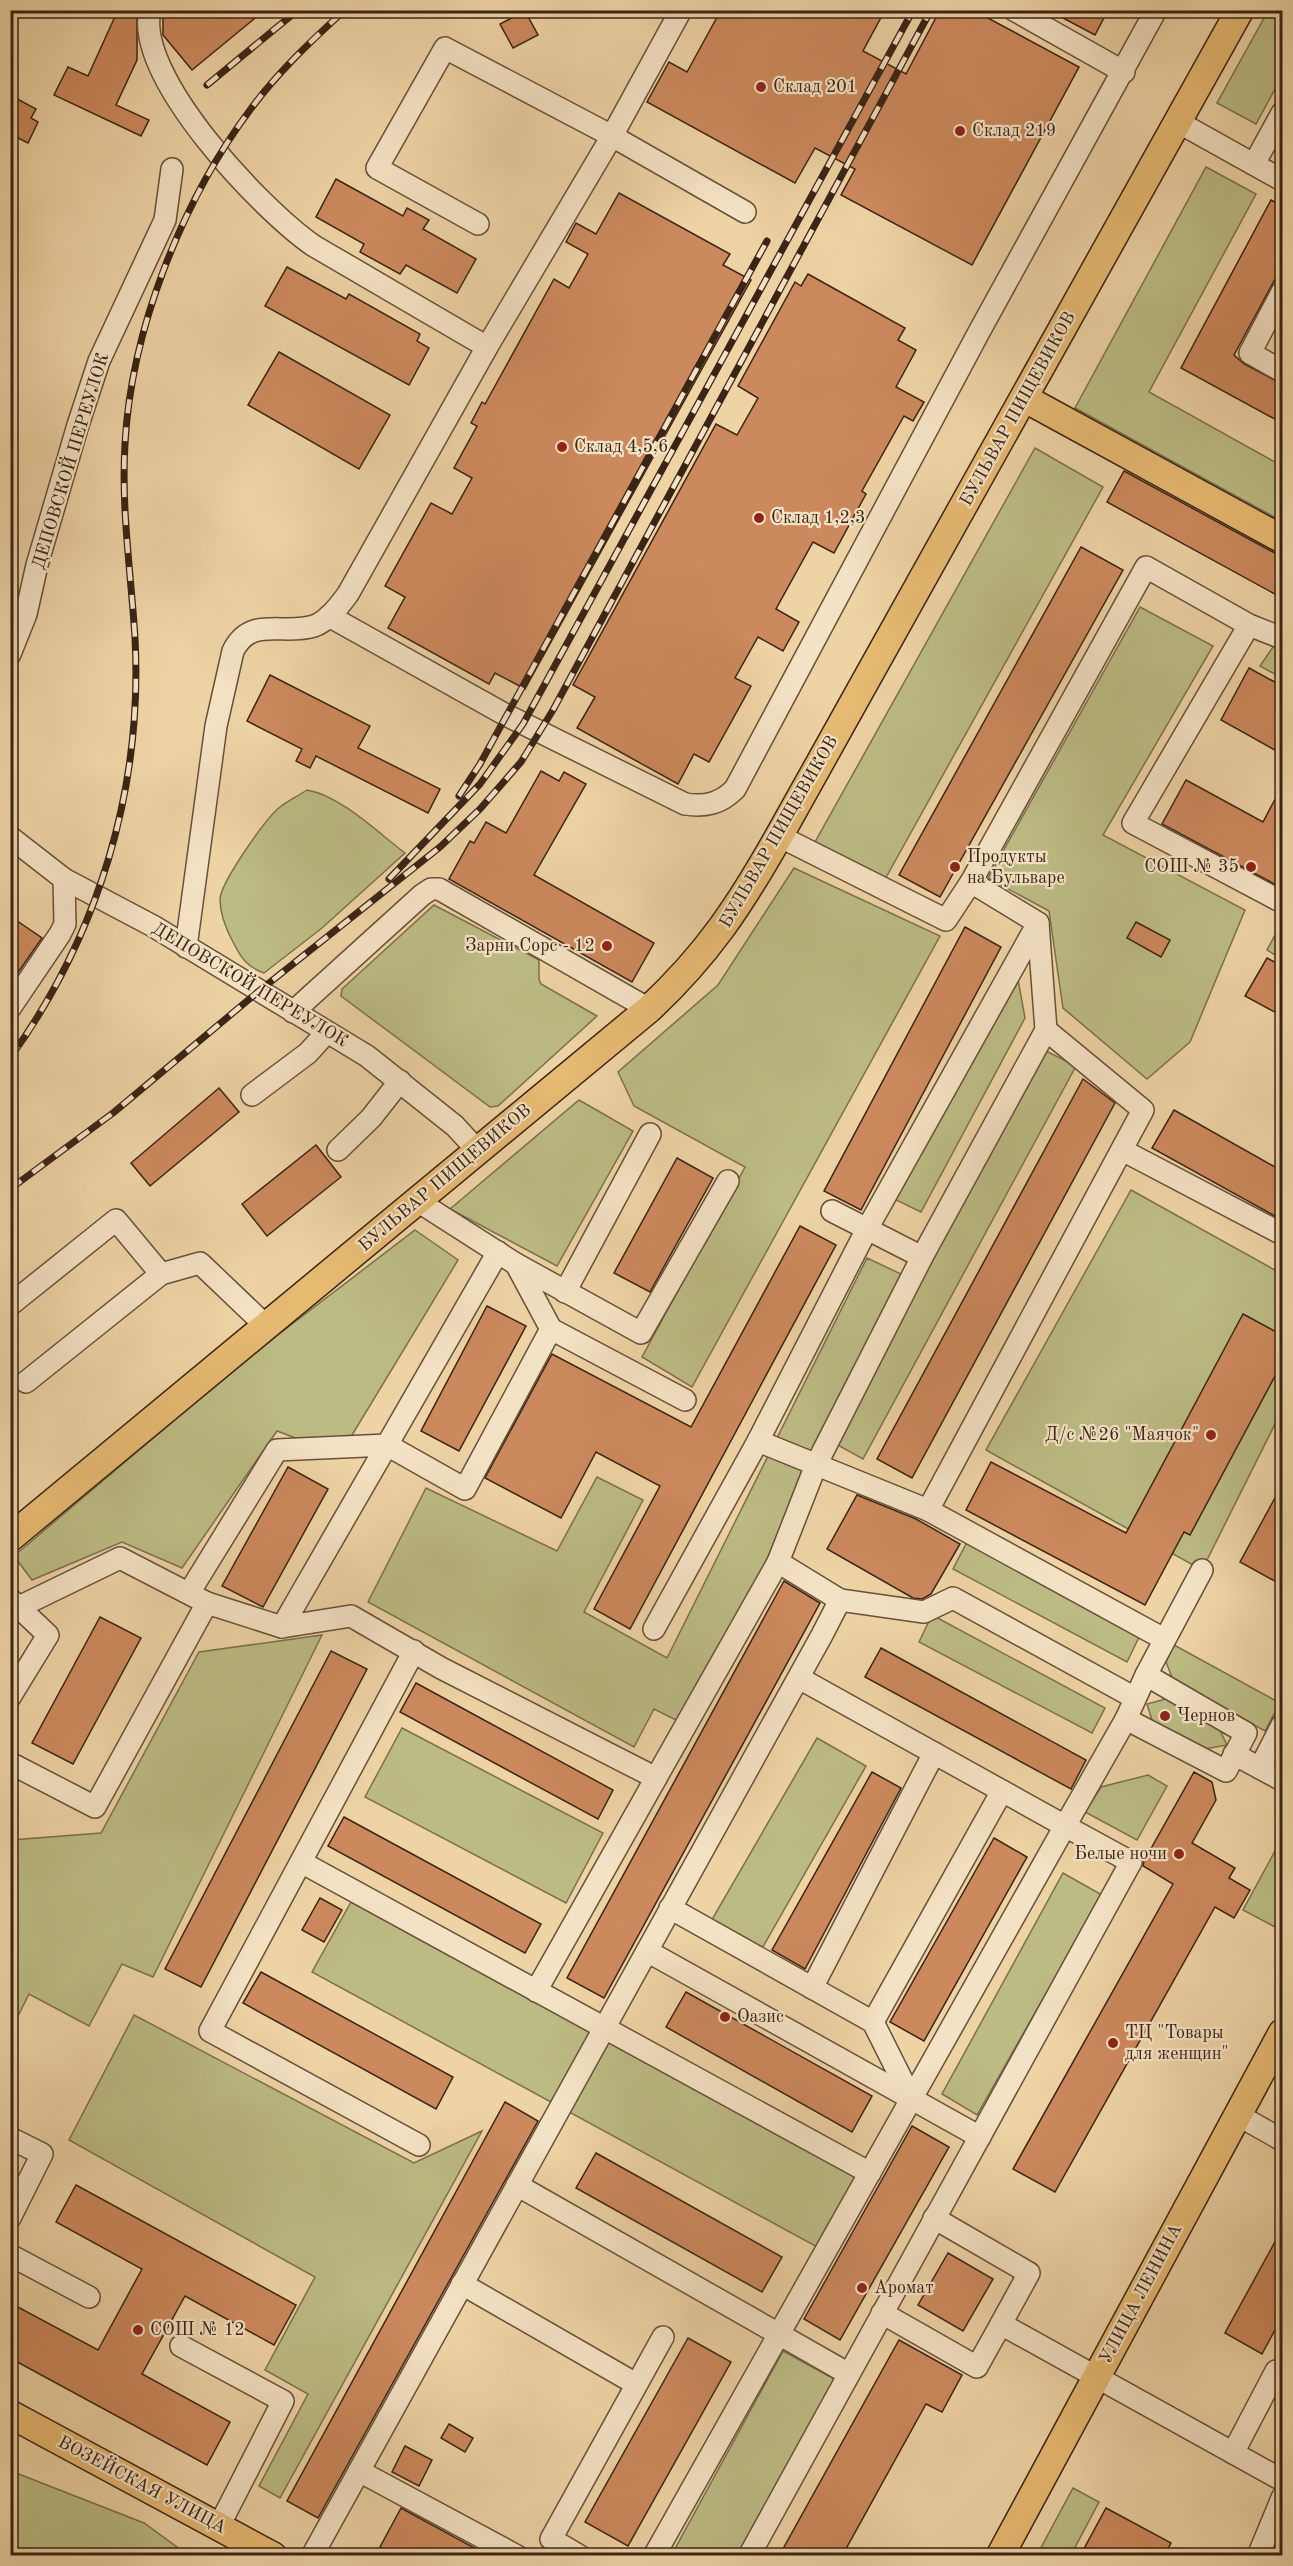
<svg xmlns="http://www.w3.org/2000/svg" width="1293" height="2566" font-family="'Old Standard TT',serif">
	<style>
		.green { fill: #bcbb83; stroke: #7b704c; stroke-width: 1.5 }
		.building { fill: #cc895d; stroke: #3a2416; stroke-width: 1.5 }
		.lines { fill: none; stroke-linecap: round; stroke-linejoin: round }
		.minor-casing { stroke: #67503a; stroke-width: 24 }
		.major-casing { stroke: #3a2416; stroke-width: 30 }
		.minor { stroke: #f4e2c4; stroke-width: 21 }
		.major { stroke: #e7ba72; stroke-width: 27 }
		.rail-casing { stroke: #3a2416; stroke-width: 7 }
		.rail { stroke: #f4e2c4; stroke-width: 4.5; stroke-dasharray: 14; stroke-linecap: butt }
		.poi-dot { fill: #8f2418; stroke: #f4e2c4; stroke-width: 2 }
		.labels { text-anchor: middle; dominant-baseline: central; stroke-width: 4.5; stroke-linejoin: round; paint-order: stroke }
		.poi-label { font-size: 18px; fill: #3a2416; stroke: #f4e2c4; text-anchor: start }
		.street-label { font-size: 18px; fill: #3a2416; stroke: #f4e2c4 }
	</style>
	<rect width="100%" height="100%" fill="#eed3a5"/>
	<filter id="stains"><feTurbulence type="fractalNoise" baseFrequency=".00333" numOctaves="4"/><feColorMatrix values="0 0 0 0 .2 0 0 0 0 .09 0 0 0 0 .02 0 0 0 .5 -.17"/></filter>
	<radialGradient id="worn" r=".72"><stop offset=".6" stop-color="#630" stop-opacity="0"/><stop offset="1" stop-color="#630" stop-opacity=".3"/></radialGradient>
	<!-- green -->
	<g class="green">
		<polygon points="1268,11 1282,11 1282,76 1256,124 1217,103"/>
		<polygon points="1206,167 1256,194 1149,392 1282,466 1282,511 1278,519 1075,408"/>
		<polygon points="1035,448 1103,487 884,881 815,842"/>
		<polygon points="1140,607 1213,646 1103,835 1245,910 1190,1042 1147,1079 1063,1008 1049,911 988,878"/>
		<polygon points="1277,641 1282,644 1282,678 1260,666"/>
		<path d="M 307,790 C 341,796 377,832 405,853 L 322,928 L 264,973 C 247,967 241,958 233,942 C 226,929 220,915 220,899 C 221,882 266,818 280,807 C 288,801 298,796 307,790 Z"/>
		<polygon points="794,868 940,936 692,1387 642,1357 745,1167 634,1106 618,1072 718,985"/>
		<polygon points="434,905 539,960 539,979 541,984 597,1016 498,1106 490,1107 341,996 342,989"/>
		<polygon points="1282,922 1282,959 1267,950"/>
		<polygon points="1017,974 1025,1018 921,1212 892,1198"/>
		<polygon points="1044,1050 1076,1066 863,1459 834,1443"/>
		<polygon points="579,1100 633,1131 557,1266 450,1209"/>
		<polygon points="1131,1190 1282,1274 1282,1410 1202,1570 986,1450"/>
		<polygon points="415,1230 458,1260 340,1455 277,1431 182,1568 122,1542 32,1580 14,1556 249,1357"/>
		<polygon points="867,1258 903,1275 770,1559 680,1722 654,1709 634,1747 368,1602 426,1488 557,1551 597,1477 643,1500 584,1612 667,1658"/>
		<polygon points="967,1542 1140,1635 1127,1662 953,1569"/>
		<polygon points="932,1615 1105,1708 1092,1733 919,1642"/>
		<polygon points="322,1635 153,1977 122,1964 89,2026 29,1994 11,2030 11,1840 101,1833 199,1652"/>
		<polygon points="1174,1645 1280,1703 1265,1731 1173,1680 1166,1662"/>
		<polygon points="1169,1698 1215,1720 1227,1745 1205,1749 1153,1724 1147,1704"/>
		<polygon points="402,1728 603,1833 566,1903 365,1797"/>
		<polygon points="817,1738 866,1766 760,1952 710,1923"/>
		<polygon points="1148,1775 1167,1786 1137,1840 1085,1812 1101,1787"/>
		<polygon points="1282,1838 1282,1914 1275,1927 1243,1910"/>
		<polygon points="1063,1873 1102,1895 977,2115 942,2094"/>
		<polygon points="351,1902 858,2178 819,2248 312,1972"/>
		<polygon points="134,2015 414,2163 482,2131 280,2498 259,2486 308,2394 265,2370 315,2277 69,2140"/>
		<polygon points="783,2351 836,2380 740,2555 671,2556"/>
		<polygon points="11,2471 144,2523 188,2555 11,2555"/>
		<polygon points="1073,2488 1099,2502 1071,2555 1037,2555"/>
	</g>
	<!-- building -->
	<g class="building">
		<polygon points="118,10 137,10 137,60 116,105 149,120 141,136 54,95 68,67 88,76"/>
		<polygon points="172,10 265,10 192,70 163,35 163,18"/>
		<polygon points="721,10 885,10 863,51 906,74 940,10 973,10 1079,67 972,265 841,195 855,169 815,148 795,183 647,102 669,62 687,72"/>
		<polygon points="1048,10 1108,10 1095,35"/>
		<polygon points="525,11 538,35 513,48 500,24"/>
		<polygon points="10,95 36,109 31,118 38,122 28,143 10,134"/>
		<polygon points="336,179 403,216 407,208 429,220 423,229 476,259 457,293 406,265 400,274 360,252 364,244 316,217"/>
		<polygon points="619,193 730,254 723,265 751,280 525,689 495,673 489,684 388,628 405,597 385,586 431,503 452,514 472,478 454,468 477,426 471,423 482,402 485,404 554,279 569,288 588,254 566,242 576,223 596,234"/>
		<polygon points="1271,200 1282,206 1282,266 1234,355 1244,364 1282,384 1282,423 1181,368"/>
		<polygon points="287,267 346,299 349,294 420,334 417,341 429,348 409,385 265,306"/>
		<polygon points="808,274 905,328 898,340 916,350 896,387 924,402 913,421 904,416 862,491 866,494 834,553 813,542 776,609 799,622 783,651 758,637 735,678 751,686 709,762 694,754 678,784 577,728 595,697 573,685 716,424 737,435 758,398 738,386 795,282 801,286"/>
		<polygon points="279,352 390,415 359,469 248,405"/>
		<polygon points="1124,471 1282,557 1282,598 1107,502"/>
		<polygon points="1081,547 1123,570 940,897 899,875"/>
		<polygon points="1249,668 1282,686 1282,754 1221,720"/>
		<polygon points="270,675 370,726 358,748 440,789 428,813 316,756 310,768 296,761 302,749 247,721"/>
		<polygon points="541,771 559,781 564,772 586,784 534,875 654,943 632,982 449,879 470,841 474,843 486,822 506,833"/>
		<polygon points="1186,780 1263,822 1282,786 1282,888 1162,824"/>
		<polygon points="10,916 42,938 10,984"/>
		<polygon points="1136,922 1170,940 1161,957 1127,938"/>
		<polygon points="965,927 1001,947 861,1210 824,1191"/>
		<polygon points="1267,958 1282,966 1282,1016 1245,996"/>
		<polygon points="1083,1079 1115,1103 912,1478 877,1459"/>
		<polygon points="219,1088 239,1112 150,1186 131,1163"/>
		<polygon points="1174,1110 1282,1171 1282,1220 1152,1148"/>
		<polygon points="316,1145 341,1177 267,1236 242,1204"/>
		<polygon points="677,1158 713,1178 650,1292 614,1273"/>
		<polygon points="800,1226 836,1245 630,1629 594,1609 660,1486 596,1452 561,1518 485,1478 552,1354 691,1427"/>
		<polygon points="487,1306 526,1326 459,1451 421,1431"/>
		<polygon points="1243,1314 1282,1335 1282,1363 1190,1535 1184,1532 1145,1605 966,1510 991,1462 1126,1533"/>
		<polygon points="288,1467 328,1489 263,1607 222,1586"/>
		<polygon points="1282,1485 1282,1585 1240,1562"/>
		<polygon points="857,1495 916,1519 960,1544 931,1594 922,1599 913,1598 827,1549"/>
		<polygon points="784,1581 820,1603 604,1998 567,1978"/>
		<polygon points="100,1617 141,1638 73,1764 32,1743"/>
		<polygon points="881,1648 1086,1760 1071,1789 865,1677"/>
		<polygon points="331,1651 367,1669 201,1987 165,1969"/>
		<polygon points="416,1683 613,1790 598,1819 400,1712"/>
		<polygon points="872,1772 901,1788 805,1969 772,1950"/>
		<polygon points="1194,1772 1212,1782 1216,1800 1192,1843 1235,1868 1229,1878 1250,1890 1234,1918 1215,1907 1055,2192 1013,2169 1173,1884 1143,1866 1144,1861"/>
		<polygon points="344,1817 541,1924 525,1953 328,1846"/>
		<polygon points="994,1838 1027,1857 924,2041 890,2022"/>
		<polygon points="320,1898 342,1910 324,1942 302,1930"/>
		<polygon points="261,1972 453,2077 436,2109 243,2003"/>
		<polygon points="686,1992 872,2096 852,2132 666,2027"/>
		<polygon points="505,2102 538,2121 318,2518 287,2501"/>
		<polygon points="912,2126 949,2147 840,2340 804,2319"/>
		<polygon points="596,2153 782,2257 762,2292 576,2188"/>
		<polygon points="76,2185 296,2305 274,2345 185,2296 142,2374 230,2422 207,2465 10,2358 10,2315 16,2306 98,2350 142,2269 56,2222"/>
		<polygon points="1282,2229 1282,2317 1262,2354 1225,2333"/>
		<polygon points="948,2253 993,2279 963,2331 918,2305"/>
		<polygon points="688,2338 731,2362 628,2546 585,2522"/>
		<polygon points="899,2340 962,2375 942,2412 926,2404 842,2556 779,2556"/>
		<polygon points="449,2424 473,2438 465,2452 441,2438"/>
		<polygon points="405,2446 432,2460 419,2486 392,2472"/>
		<polygon points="401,2508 489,2556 395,2556 380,2547"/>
		<polygon points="1106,2508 1171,2543 1164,2556 1080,2556"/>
	</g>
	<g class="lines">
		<defs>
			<g id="minor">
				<path d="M 150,10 C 134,77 263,211 314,246 L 487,347"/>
				<polyline points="681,10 612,136 745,212"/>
				<polyline points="1014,10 1124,72"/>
				<polyline points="1178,122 1282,180"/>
				<polyline points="1254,164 1282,113"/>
				<polyline points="1282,292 1250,353 1282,371"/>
				<path d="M 329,616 L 506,715 L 685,804 C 705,807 720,804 735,789 L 979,332 L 1156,10"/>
				<polyline points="1249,625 1133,823 1282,902"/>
				<polyline points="10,654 26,614 37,565 78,425 99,361 165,220 172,169"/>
				<polyline points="10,837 64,879 153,926 367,1056 455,1126 477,1150"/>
				<polyline points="971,882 1146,567 1249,625 1282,638"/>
				<path d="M 186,947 L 216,726 L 233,651 C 251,615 283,636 314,626 C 328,621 339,606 348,594 L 487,347 L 612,136 L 445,48 L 377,168 L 478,224"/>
				<polyline points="10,1008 60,934 65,924 64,879"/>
				<polyline points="293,1012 422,895 431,889 439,889 649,1009"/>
				<polyline points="252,1095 308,1053 327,1032"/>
				<polyline points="338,1150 371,1118 400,1081"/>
				<polyline points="1122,1150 1282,1234"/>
				<polyline points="419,1202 516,1264 641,1333 728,1181"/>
				<polyline points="832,1211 922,1257"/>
				<polyline points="498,1252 387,1445 465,1489 551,1329 516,1264"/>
				<polyline points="565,1292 650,1134"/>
				<polyline points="10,1305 116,1220 161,1274 200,1263 265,1325"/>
				<polyline points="551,1329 685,1400"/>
				<polyline points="26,1382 161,1274"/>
				<polyline points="758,1441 928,1510 1143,1110 1046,1030"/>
				<polyline points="928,1510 1164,1639"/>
				<polyline points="778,1562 816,1465 922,1257 1046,1030 1038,923 971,882 946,920 779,836"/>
				<polyline points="189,1593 277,1450 387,1445"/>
				<polyline points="10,1599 48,1635 10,1697"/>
				<polyline points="840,1600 924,1612 953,1598 1135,1698"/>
				<polyline points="19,1607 120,1558 207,1603 282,1627 351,1616 441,1668 656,1778 778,1562 840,1600 822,1635 312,2556"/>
				<polyline points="282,1627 387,1445"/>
				<polyline points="654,1629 758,1441 867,1229 1038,923"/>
				<polyline points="414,1651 210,2031 419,2145"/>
				<polygon points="1146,1675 1246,1733 1226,1771 1126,1719"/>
				<polyline points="1146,1675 1202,1570"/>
				<polyline points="1234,1754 1282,1780"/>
				<polyline points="10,1763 95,1807 207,1603"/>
				<polyline points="1260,1768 1282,1725"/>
				<polyline points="301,1862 870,2173"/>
				<polyline points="670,1908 873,2022 911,2098"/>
				<polyline points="647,1951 980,2137"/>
				<polyline points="812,1988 934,1753"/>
				<polyline points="536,1991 656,1778"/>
				<polyline points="873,2022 1002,1791"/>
				<polyline points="1238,2115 1282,2140"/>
				<polyline points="10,2138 42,2154 10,2218"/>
				<polyline points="517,2185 849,2374"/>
				<polyline points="934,2218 1029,2273 1001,2324"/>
				<polyline points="10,2255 89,2297"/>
				<polyline points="462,2284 636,2384"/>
				<polyline points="882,2313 977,2367 1001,2324 1282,2480"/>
				<polyline points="181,2346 283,2401 219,2526"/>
				<polyline points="1233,2453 1276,2371 1282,2375"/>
				<polyline points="359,2471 517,2556"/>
				<polyline points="580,2556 551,2539 663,2337"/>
				<polyline points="654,2556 1065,1826 799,1678"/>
				<polyline points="749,2556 1131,1862 1065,1826 1126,1719"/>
				<polyline points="1258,2556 1282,2498"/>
			</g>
			<g id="major">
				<polyline points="1024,398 1282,539"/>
				<path d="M 10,1538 L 649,1009 C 708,954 740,905 779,836 L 1240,10"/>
				<polyline points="10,2414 273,2556"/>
				<polyline points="1000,2556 1282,2033"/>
			</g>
		</defs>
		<!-- minor casing -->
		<use href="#minor" class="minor-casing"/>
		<!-- major casing -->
		<use href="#major" class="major-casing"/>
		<!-- minor -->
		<use href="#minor" class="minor"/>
		<!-- major -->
		<use href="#major" class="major"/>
		<defs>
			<g id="rail">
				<polyline points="207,85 298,10"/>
				<polyline points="459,796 480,764 767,241"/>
				<polyline points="389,879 480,784 523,724 911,14"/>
				<path d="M 10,1058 C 98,936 143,789 135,638 C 131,573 121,509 125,444 C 131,330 182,201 250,110 C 277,73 311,41 345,10"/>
				<polyline points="10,1189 113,1113 259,991 440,847 480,809 521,762 553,710 931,10"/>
			</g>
		</defs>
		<!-- rail casing -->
		<use href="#rail" class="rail-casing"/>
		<!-- rail -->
		<use href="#rail" class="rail"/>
	</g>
	<!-- markers -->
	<g class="poi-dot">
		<circle cx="761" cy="87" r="6"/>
		<circle cx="960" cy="131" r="6"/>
		<circle cx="562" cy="447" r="6"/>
		<circle cx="759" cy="518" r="6"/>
		<circle cx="955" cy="867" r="6"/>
		<circle cx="1251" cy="867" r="6"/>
		<circle cx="607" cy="946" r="6"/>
		<circle cx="1211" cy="1435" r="6"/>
		<circle cx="1165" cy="1716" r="6"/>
		<circle cx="1179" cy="1854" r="6"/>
		<circle cx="725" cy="2017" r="6"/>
		<circle cx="1113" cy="2043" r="6"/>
		<circle cx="862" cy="2288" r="6"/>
		<circle cx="138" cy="2330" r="6"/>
	</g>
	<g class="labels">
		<!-- poi labels -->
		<g class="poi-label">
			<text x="773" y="87">Склад 201</text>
			<text x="972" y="131">Склад 219</text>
			<text x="574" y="447">Склад 4,5,6</text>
			<text x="771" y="518">Склад 1,2,3</text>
			<text x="967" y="857">Продукты<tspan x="967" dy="21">на Бульваре</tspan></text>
			<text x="1239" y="867" text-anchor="end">СОШ № 35</text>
			<text x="595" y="946" text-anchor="end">Зарни Сорс - 12</text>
			<text x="1199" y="1435" text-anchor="end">Д/с №26 "Маячок"</text>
			<text x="1177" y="1716">Чернов</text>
			<text x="1167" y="1854" text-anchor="end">Белые ночи</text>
			<text x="737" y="2017">Оазис</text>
			<text x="1125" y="2033">ТЦ "Товары<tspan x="1125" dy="21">для женщин"</tspan></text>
			<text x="874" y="2288">Аромат</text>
			<text x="150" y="2330">СОШ № 12</text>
		</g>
		<!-- street labels -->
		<g class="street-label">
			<text transform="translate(1018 409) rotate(-61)">БУЛЬВАР ПИЩЕВИКОВ</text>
			<text transform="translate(71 461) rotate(-73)">ДЕПОВСКОЙ ПЕРЕУЛОК</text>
			<text transform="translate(779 832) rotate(-60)">БУЛЬВАР ПИЩЕВИКОВ</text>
			<text transform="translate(250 985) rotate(31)">ДЕПОВСКОЙ ПЕРЕУЛОК</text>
			<text transform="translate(445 1178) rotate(-40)">БУЛЬВАР ПИЩЕВИКОВ</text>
			<text transform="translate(1141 2294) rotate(-62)">УЛИЦА ЛЕНИНА</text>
			<text transform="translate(142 2485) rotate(28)">ВОЗЕЙСКАЯ УЛИЦА</text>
		</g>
	</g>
	<!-- margin -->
	<rect width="1293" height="2566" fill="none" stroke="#eed3a5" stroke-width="36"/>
	<rect x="12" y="12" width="1269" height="2542" fill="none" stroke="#3a2416" stroke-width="3"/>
	<rect x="18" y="18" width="1257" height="2530" fill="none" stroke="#3a2416" stroke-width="1.5"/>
	<rect width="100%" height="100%" filter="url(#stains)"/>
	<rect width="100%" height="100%" fill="url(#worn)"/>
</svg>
